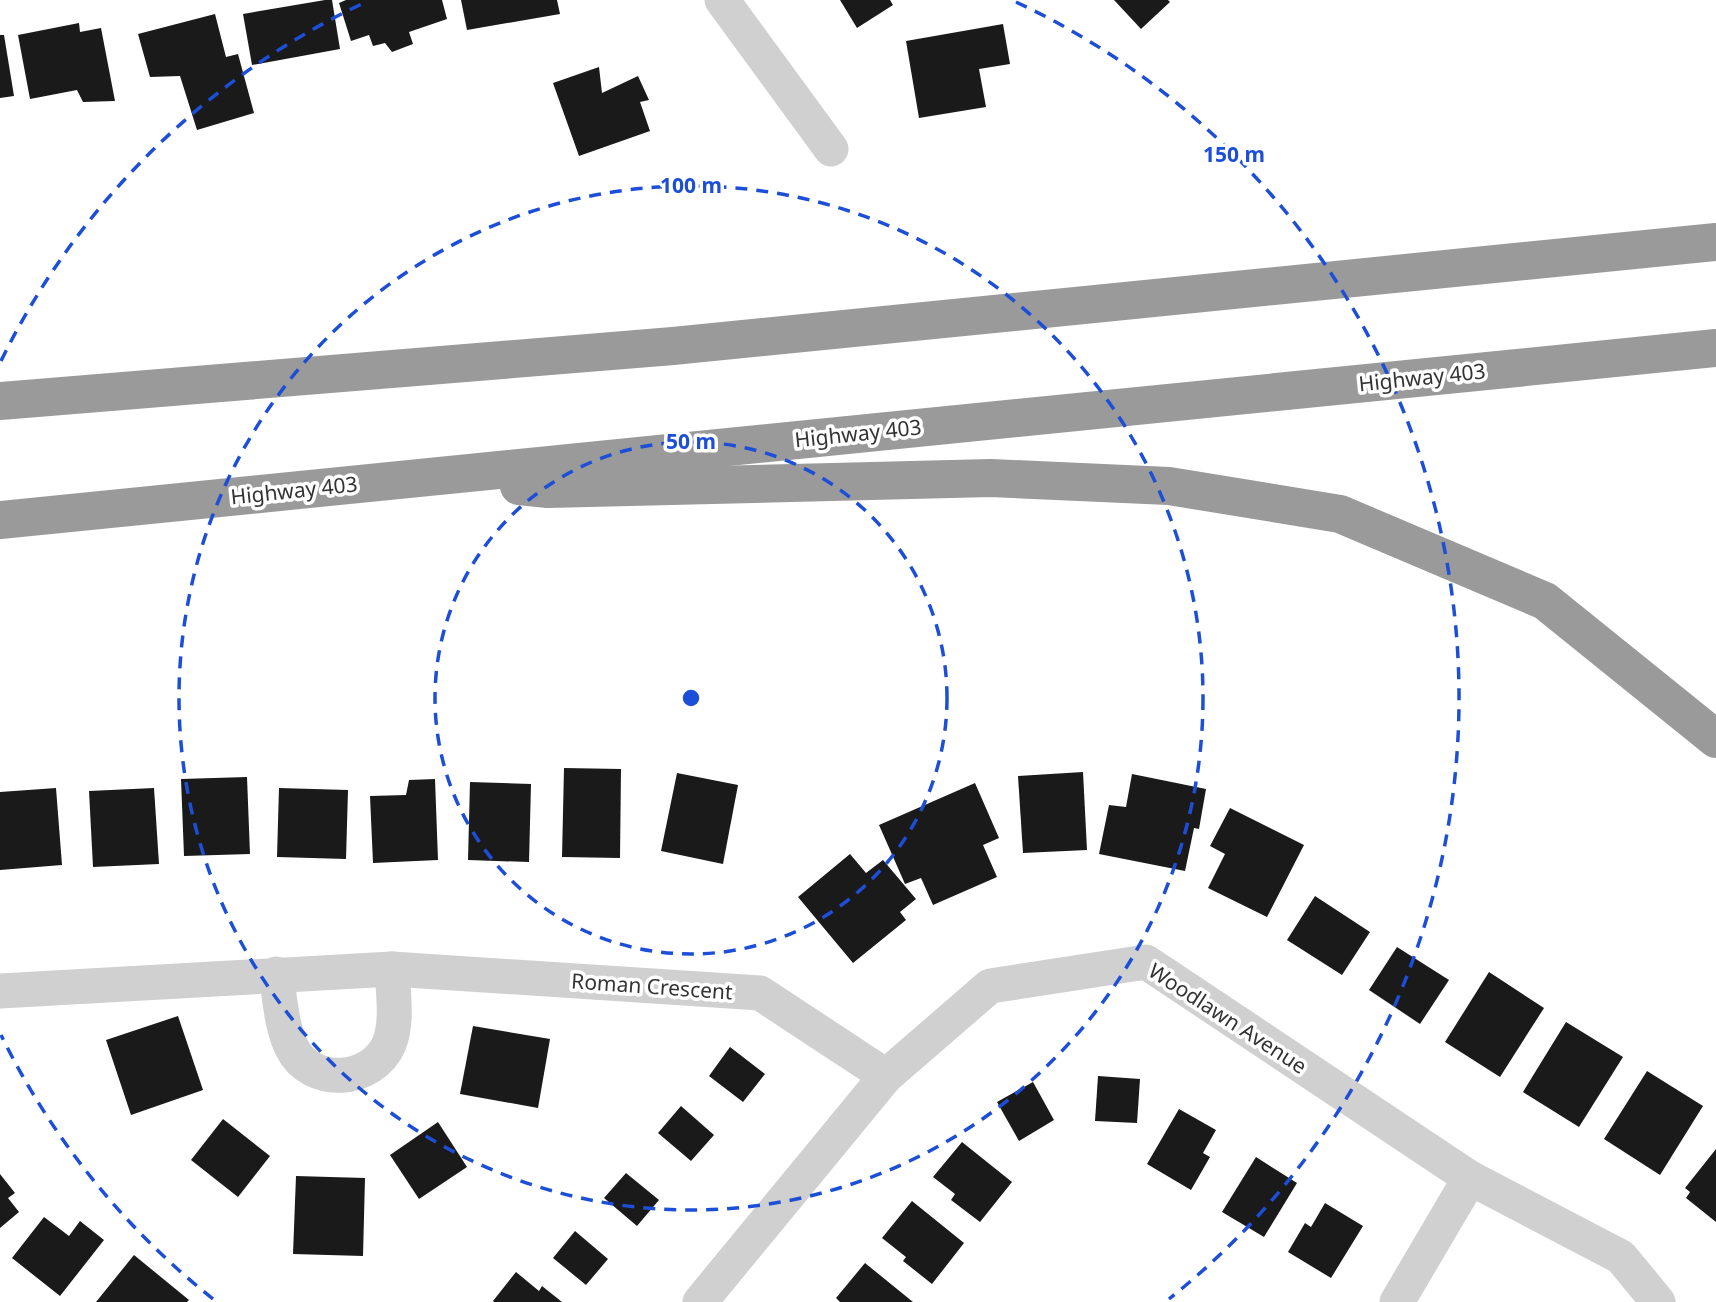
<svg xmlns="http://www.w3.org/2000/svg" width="1716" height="1302" font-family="'Noto Sans',sans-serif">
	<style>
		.building { fill: #1a1a1a }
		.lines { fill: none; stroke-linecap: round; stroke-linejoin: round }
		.minor { stroke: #d0d0d0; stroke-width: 35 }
		.highway { stroke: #9a9a9a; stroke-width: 38 }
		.ring { fill: none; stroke: #1d4ed8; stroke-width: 3.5; stroke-dasharray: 12 9 }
		.labels { text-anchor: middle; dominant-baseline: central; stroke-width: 7; stroke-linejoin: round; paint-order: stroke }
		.street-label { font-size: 21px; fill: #333; stroke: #fff }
		.centre { fill: #1d4ed8; stroke: #fff; stroke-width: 3.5 }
		.ring-label { font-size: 21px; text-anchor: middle; font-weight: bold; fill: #1d4ed8; stroke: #fff; stroke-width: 7; stroke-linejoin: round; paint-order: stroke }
	</style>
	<rect width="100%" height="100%" fill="#fff"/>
	<!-- building -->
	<g class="building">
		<polygon points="325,0 332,0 340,49 252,65 243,14"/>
		<polygon points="346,0 442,0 447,19 409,32 413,44 392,52 385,43 373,46 369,35 351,41 339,3"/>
		<polygon points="461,0 557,0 560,14 467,30"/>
		<polygon points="840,0 890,0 893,5 857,28"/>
		<polygon points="1114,0 1168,0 1170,2 1141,29"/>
		<polygon points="215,14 226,57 238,54 254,113 197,130 180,76 150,77 138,34"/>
		<polygon points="79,23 80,32 101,28 115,101 83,102 77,90 30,99 18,35"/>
		<polygon points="1003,24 1010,64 979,69 986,107 919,118 906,41"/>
		<polygon points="0,35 4,35 14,96 0,98"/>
		<polygon points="599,67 602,93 638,76 649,100 640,102 650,131 579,156 553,83"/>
		<polygon points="564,768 621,769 620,858 562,857"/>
		<polygon points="1083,772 1087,850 1023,853 1018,776"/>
		<polygon points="677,773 738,785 723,864 661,851"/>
		<polygon points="1132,774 1206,789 1199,829 1194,828 1185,871 1099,854 1109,805 1126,807"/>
		<polygon points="247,777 250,854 184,856 181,779"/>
		<polygon points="435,779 438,860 373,863 370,796 406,795 409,780"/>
		<polygon points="470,782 531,784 529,862 468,860"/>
		<polygon points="975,783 999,838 983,845 997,877 933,905 921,878 905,884 879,825"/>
		<polygon points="56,788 62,865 0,870 0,792"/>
		<polygon points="154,788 159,864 93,867 89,791"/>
		<polygon points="279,788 348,790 346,859 277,857"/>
		<polygon points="1230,808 1304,845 1267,917 1208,888 1225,854 1210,846"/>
		<polygon points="850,854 866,873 883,860 916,899 900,912 906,920 853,963 798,897"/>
		<polygon points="1315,896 1370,932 1342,975 1287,940"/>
		<polygon points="1397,947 1449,980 1420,1024 1369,990"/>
		<polygon points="1489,972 1544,1008 1500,1077 1445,1042"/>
		<polygon points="178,1016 203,1090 131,1115 106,1040"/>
		<polygon points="1566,1022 1623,1057 1579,1127 1523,1092"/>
		<polygon points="473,1026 550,1039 538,1108 460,1094"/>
		<polygon points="730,1047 765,1074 743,1102 709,1076"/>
		<polygon points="1647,1071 1703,1106 1660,1175 1604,1139"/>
		<polygon points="1098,1076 1140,1079 1137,1123 1095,1121"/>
		<polygon points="1033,1082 1054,1120 1019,1141 997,1102"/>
		<polygon points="681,1106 714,1135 691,1161 658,1133"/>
		<polygon points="1179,1109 1216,1130 1203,1153 1210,1157 1191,1190 1147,1164"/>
		<polygon points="223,1119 270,1156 238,1197 191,1160"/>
		<polygon points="438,1122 467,1167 419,1199 390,1155"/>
		<polygon points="962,1142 1012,1182 980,1222 951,1200 955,1194 933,1177"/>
		<polygon points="1716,1149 1716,1222 1686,1198 1690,1192 1685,1188"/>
		<polygon points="1256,1157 1297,1183 1264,1237 1222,1212"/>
		<polygon points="626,1173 659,1200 637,1226 604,1198"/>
		<polygon points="0,1174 15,1193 8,1198 19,1212 0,1228"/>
		<polygon points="296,1176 365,1178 363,1256 293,1254"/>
		<polygon points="912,1201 964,1243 932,1284 903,1261 906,1257 882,1238"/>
		<polygon points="1325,1203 1363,1226 1331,1278 1288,1252 1305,1223 1311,1227"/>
		<polygon points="44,1217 69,1236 80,1221 104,1240 60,1296 12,1258"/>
		<polygon points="575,1231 608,1259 586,1285 553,1258"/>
		<polygon points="134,1255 189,1300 187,1302 96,1302"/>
		<polygon points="865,1263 913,1302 840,1302 836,1298"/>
		<polygon points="516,1272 539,1291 542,1286 562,1302 494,1302 493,1301"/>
	</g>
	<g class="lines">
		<!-- minor -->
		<g class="minor">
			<polyline points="722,0 831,149"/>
			<path d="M 276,974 C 280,998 281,1026 292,1048 C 311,1087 372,1083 389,1044 C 398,1022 393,993 392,969"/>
			<polyline points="0,991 392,969 760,993 886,1076"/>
			<polyline points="700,1302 886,1076 990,986 1146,962 1470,1178 1621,1257 1658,1302"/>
			<polyline points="1397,1302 1470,1178"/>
		</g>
		<!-- highway -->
		<g class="highway">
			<polyline points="0,401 673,346 1716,242"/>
			<polyline points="519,486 548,489 991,478 1169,486 1340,514 1545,601 1716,739"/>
			<polyline points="0,520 1716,348"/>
		</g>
	</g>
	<!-- distance rings -->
	<g class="ring">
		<circle cx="691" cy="698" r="256"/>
		<circle cx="691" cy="698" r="512"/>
		<path d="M213 1299A768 768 0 0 1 1 1035M1 361A768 768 0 0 1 366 2M1016 2A768 768 0 0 1 1169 1299"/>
	</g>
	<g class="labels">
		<!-- street labels -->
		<g class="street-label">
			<text transform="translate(1422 377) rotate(-6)">Highway 403</text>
			<text transform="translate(858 433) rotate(-6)">Highway 403</text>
			<text transform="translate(294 490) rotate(-6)">Highway 403</text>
			<text transform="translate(652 986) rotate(4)">Roman Crescent</text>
			<text transform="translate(1228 1018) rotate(33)">Woodlawn Avenue</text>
		</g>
	</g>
	<circle cx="691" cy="698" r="10" class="centre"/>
	<g class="ring-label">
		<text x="1234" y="162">150 m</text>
		<text x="691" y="193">100 m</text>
		<text x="691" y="449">50 m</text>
	</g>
</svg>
